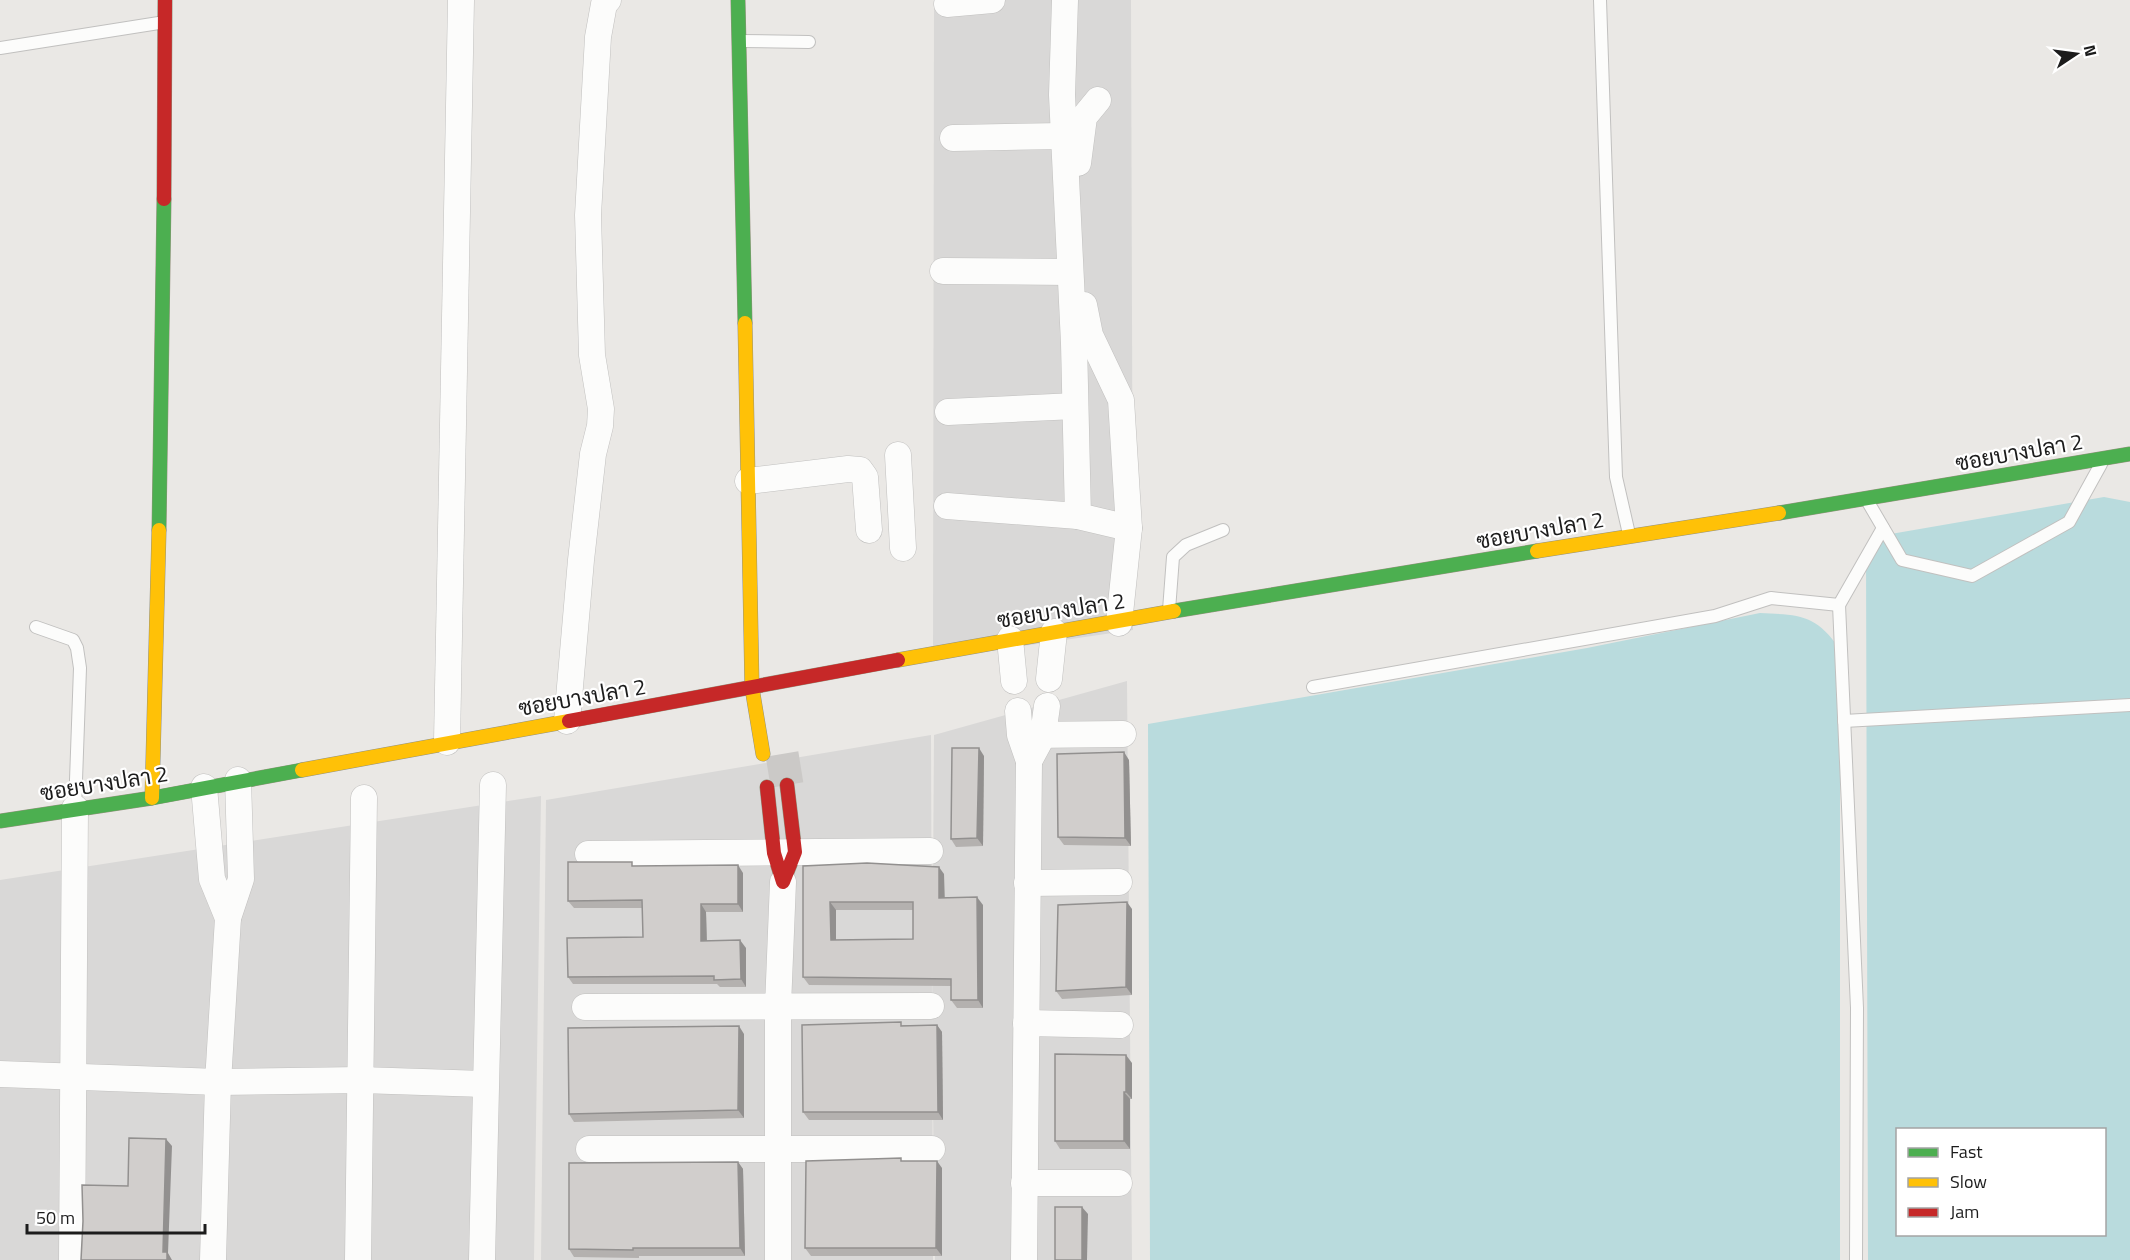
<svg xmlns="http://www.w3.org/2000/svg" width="2130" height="1260" font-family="'Titillium Web',Sarabun,sans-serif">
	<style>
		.residential { fill: #d9d8d7 }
		.water { fill: #b9dbdd; fill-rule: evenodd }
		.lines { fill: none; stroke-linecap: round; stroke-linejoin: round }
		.secondary-tunnel { stroke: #cbc9c7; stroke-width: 33; stroke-dasharray: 33 16; stroke-linecap: butt }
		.lane-casing { stroke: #c1c0bf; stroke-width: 14 }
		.street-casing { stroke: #c1c0bf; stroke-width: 27 }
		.fast-casing { stroke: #94927e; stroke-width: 15 }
		.slow-casing { stroke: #94927e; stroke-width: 15 }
		.jam-casing { stroke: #94927e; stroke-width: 15 }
		.lane { stroke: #fcfcfb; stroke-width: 12 }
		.street { stroke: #fcfcfb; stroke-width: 26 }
		.fast { stroke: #4caf50; stroke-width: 14 }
		.slow { stroke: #ffc107; stroke-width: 14 }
		.jam { stroke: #c62828; stroke-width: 14 }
		.wall { fill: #b4b1af; fill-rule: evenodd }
		.shaded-wall { fill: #92908f }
		.building { fill: #d1cecc; stroke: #92908f; stroke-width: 1.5; fill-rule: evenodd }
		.labels { text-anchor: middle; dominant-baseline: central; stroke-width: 4.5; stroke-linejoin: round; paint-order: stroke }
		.street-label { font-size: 22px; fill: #1c1c1c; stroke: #fff }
	</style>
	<rect width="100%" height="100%" fill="#eae8e5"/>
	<!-- residential -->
	<g class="residential">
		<polygon points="934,0 1131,0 1133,630 933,659"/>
		<polygon points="1127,681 1132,1260 935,1260 932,1029 934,735"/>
		<polygon points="931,735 933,1260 541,1260 546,800"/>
		<polygon points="541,796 534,1260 0,1260 0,880"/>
	</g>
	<!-- water -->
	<g class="water">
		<path d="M 2104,497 L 2130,502 L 2130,1260 L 1868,1260 L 1866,550 L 1885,535 ZM 1898,1130 L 2104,1130 L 2104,1234 L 1898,1234 Z"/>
		<path d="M 1760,613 C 1801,615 1815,614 1840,649 L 1840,1260 L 1150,1260 L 1148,724 L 1587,648 Z"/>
	</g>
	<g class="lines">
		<!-- secondary-tunnel -->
		<polyline class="secondary-tunnel" points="782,754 787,785"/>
		<defs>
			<g id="lane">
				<polyline points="1600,0 1616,477 1629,534"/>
				<polyline points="741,41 809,42"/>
				<polyline points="0,48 165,22"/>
				<polyline points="1868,502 1902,560 1972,576 2069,522 2101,464"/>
				<polyline points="1839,605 1857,1008 1856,1260"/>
				<polyline points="1169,610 1173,557 1186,545 1223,530"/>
				<polyline points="36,627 73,640 77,648 80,668 75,808"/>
				<polyline points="1313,687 1715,616 1771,598 1839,605 1883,528"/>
				<polyline points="1844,721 2130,705"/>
			</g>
			<g id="street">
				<polyline points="1065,0 1062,95 1074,343 1078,516 1129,528"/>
				<polyline points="947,4 992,0"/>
				<polyline points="953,138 1063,136"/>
				<polyline points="1078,163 1084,117 1098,100"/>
				<polyline points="943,271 1070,272"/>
				<polyline points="1084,305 1090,335 1121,400 1129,528 1119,623"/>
				<polyline points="948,412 1075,406"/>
				<polyline points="898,455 903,548"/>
				<polyline points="748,481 848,469 860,470 865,477 869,530"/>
				<polyline points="947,506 1078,516"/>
				<polyline points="1010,639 1014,681"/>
				<polyline points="1049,679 1054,632"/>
				<polyline points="1018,711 1020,735 1029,761 1043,735 1047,706"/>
				<polyline points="567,721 581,560 593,454 600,426 601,409 592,355 588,215 598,37 604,4 608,0"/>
				<polyline points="1027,735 1123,734"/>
				<polyline points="447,742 461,0"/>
				<polyline points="204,787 212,879 228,918 241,879 238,780"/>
				<polyline points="588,854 930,851"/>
				<polyline points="1027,883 1119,882"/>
				<polyline points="585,1007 931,1006"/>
				<polyline points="1026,1023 1120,1025"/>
				<polyline points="0,1074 218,1082 361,1080 484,1084"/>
				<polyline points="589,1149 932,1149"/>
				<polyline points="1024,1183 1119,1183"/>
				<polyline points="72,1260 75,808"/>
				<polyline points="213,1260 218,1082 228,918"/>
				<polyline points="358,1260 364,798"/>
				<polyline points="482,1260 493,785"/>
				<polyline points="778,1260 778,1006 783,882"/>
				<polyline points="1024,1260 1029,761"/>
			</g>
			<g id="fast">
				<polyline points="738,0 745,323"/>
				<polyline points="1779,513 2130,454"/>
				<polyline points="159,530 164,199"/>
				<polyline points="1174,611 1537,551"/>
				<polyline points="0,821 152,798 302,770"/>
			</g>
			<g id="slow">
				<polyline points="745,323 752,688 763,754"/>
				<polyline points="1537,551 1779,513"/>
				<polyline points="898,660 1174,611"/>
				<polyline points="302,770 569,721"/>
				<polyline points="152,798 159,530"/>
			</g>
			<g id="jam">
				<polyline points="164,199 165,0"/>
				<polyline points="569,721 898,660"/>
				<polyline points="767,787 774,853 783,882 795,852 787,785"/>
			</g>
		</defs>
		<!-- lane casing -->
		<use href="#lane" class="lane-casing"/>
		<!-- street casing -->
		<use href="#street" class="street-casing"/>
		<!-- fast casing -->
		<use href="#fast" class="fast-casing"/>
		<!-- slow casing -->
		<use href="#slow" class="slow-casing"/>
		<!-- jam casing -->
		<use href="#jam" class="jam-casing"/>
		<!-- lane -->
		<use href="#lane" class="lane"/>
		<!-- street -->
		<use href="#street" class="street"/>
		<!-- fast -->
		<use href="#fast" class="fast"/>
		<!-- slow -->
		<use href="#slow" class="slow"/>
		<!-- jam -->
		<use href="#jam" class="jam"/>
	</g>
	<!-- wall -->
	<g class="wall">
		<polygon points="984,756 983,846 956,847 951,839"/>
		<polygon points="1129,760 1131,846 1064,845 1058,837"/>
		<polygon points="635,866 743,873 743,912 706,912 707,941 746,948 746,987 720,987 717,984 573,984 568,977 643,937 642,908 574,908 568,901"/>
		<path d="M 803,866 L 944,874 L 944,897 L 983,905 L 983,1008 L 957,1008 L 951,1000 L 951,986 L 809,985 L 803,977 ZM 836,910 L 913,910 L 913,939 L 836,940 Z"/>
		<polygon points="1132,909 1132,995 1062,999 1056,991"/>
		<polygon points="903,1025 937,1025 942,1032 943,1120 809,1120 803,1112"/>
		<polygon points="744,1034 744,1118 574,1122 569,1114"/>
		<polygon points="1132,1063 1132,1099 1130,1099 1130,1149 1060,1149 1055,1141"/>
		<polygon points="903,1161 942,1168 942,1256 811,1256 805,1248"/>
		<polygon points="738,1162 743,1169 745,1256 639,1256 639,1258 574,1257 569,1249"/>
	</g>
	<!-- shaded-wall -->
	<g class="shaded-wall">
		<polygon points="979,748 984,756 983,846 977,838"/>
		<polygon points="1124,752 1129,760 1131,846 1125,838"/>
		<polygon points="738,865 743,873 743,912 738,904"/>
		<polygon points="939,867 944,874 945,905 939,898"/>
		<polygon points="977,897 983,905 983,1008 978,1000"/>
		<polygon points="830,902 836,910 836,947 831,940"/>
		<polygon points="1127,902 1132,909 1132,995 1126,987"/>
		<polygon points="701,904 706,912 707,949 701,941"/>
		<polygon points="740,940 746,948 746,987 741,979"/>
		<polygon points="937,1025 942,1032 943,1120 938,1112"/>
		<polygon points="739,1026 744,1034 744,1118 738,1110"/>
		<polygon points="1126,1055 1132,1063 1132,1099 1126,1092"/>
		<polygon points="1124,1092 1130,1099 1130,1149 1124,1141"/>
		<polygon points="166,1139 172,1146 168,1253 172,1260 167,1260 163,1252"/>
		<polygon points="937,1161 942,1168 942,1256 936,1248"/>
		<polygon points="738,1162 743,1169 745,1256 740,1248"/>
		<polygon points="1082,1207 1088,1214 1087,1260 1082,1260"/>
	</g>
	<!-- building -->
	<g class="building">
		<polygon points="952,748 979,748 977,838 951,839"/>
		<polygon points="1124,752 1125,838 1058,837 1057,754"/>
		<polygon points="568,862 632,862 632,866 738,865 738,904 701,904 701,941 740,940 741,979 714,980 714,976 568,977 567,938 643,937 642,900 568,901"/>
		<path d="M 867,863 L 939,867 L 939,898 L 977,897 L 978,1000 L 951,1000 L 951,979 L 803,977 L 803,866 ZM 830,902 L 913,902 L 913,939 L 831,940 Z"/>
		<polygon points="1127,902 1126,987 1056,991 1058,905"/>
		<polygon points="901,1022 901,1026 937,1025 938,1112 803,1112 802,1025"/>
		<polygon points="739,1026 738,1110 569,1114 568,1028"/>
		<polygon points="1055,1054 1126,1055 1126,1092 1124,1092 1124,1141 1055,1141"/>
		<polygon points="129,1138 166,1139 163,1252 167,1252 167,1260 81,1260 83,1221 82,1185 128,1186"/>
		<polygon points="901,1158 901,1161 937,1161 936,1248 805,1248 806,1161"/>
		<polygon points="738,1162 740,1248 633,1248 633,1250 569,1249 569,1163"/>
		<rect x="1055" y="1207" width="27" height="53"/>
	</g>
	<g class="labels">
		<!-- street labels -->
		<g class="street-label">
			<text transform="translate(2019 452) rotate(-10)">ซอยบางปลา 2</text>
			<text transform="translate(1540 530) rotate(-10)">ซอยบางปลา 2</text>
			<text transform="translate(1061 610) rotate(-9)">ซอยบางปลา 2</text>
			<text transform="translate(582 697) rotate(-10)">ซอยบางปลา 2</text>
			<text transform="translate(104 783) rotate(-9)">ซอยบางปลา 2</text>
		</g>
	</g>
	<!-- legend -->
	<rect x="1896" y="1128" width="210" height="108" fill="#ffffff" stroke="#a4a4a4" stroke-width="1.5"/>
	<rect x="1908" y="1148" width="30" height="9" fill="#4caf50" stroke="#a4a4a4" stroke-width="1.5"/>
	<text x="1950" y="1158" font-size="18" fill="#1c1c1c">Fast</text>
	<rect x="1908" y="1178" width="30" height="9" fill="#ffc107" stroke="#a4a4a4" stroke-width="1.5"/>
	<text x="1950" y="1188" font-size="18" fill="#1c1c1c">Slow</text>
	<rect x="1908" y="1208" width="30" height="9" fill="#c62828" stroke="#a4a4a4" stroke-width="1.5"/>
	<text x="1950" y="1218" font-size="18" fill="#1c1c1c">Jam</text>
	<!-- north arrow -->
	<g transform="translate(2076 54) rotate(77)" stroke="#ffffff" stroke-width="4.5" paint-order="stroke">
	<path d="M0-4.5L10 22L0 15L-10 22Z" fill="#1c1c1c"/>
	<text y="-9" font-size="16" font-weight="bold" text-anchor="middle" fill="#1c1c1c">N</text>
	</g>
	<!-- scale -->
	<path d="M27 1224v9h178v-9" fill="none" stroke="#1c1c1c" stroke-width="3"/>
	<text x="36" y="1224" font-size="18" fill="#1c1c1c" stroke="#ffffff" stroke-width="4.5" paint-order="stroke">50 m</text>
</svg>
